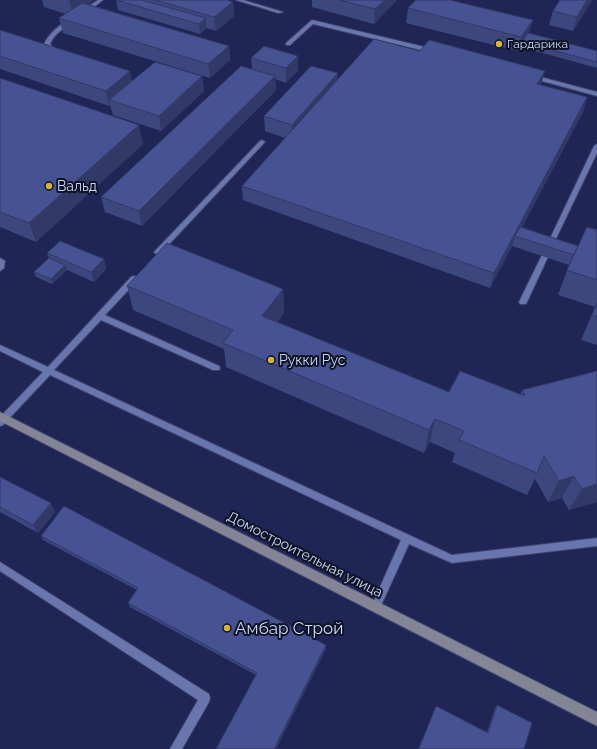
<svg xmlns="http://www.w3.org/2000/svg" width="597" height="749" font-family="Raleway,sans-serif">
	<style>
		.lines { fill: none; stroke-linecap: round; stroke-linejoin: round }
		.lane-casing { stroke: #3d416b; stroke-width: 2 }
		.secondary-casing { stroke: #3d416b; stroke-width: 2 }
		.lane { fill: #6976ad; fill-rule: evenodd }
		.secondary { fill: #838594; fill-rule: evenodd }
		.wall { fill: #3c477e }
		.shaded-wall { fill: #313966 }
		.building { fill: #465292; stroke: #313966 }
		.poi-dot { fill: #d7b434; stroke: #0e1227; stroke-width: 1.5 }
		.labels { text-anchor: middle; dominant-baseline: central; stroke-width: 4; stroke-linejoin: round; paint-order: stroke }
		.far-poi-label { font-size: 12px; fill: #cfd8f6; stroke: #0e1227; text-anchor: start }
		.poi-label { font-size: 14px; fill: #cfd8f6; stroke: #0e1227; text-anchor: start }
		.street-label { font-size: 14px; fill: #cfd8f6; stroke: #0e1227 }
		.near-poi-label { font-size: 17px; fill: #cfd8f6; stroke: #0e1227; text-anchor: start }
	</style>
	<rect width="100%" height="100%" fill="#1f2656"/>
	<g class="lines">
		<defs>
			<g id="lane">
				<polygon points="98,0 103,0 86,13 82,13 82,11"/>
				<polygon points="236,0 243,0 283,12 278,13"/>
				<path d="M 69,20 L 72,22 L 71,23 C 63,29 54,34 50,44 L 57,51 L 52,52 L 44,44 C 49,34 59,25 69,20 Z"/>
				<polygon points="312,20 433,49 436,51 433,53 313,24 290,45 286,45 286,43"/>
				<polygon points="533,75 597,92 597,96 531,78 530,77"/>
				<polygon points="262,140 265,142 264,143 160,254 156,254 154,252 156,250 260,141"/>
				<polygon points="597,144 597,153 552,247 549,249 547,249 546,247 594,146"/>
				<polygon points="542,255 544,255 548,257 526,304 520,304 519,302"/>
				<polygon points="0,258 5,261 4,268 0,271"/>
				<polygon points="134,276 137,277 138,279 137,281 105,315 219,366 220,368 219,370 213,370 101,320 54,370 452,555 597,538 597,546 452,563 409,544 379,610 376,612 373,610 371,607 401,540 50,375 3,425 0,426 0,417 43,372 0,351 0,345 48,367 131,277"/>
				<polygon points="0,562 209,694 210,698 209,702 182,749 170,749 198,700 0,571"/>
			</g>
			<polygon id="secondary" points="0,412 597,712 597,726 0,421"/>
		</defs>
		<!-- lane casing -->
		<use href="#lane" class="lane-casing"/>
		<!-- secondary casing -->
		<use href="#secondary" class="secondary-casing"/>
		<!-- lane -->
		<use href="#lane" class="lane"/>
		<!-- secondary -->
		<use href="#secondary" class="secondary"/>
	</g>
	<!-- wall -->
	<g class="wall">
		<polygon points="42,0 94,0 88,4 229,46 230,60 210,78 63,33 59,18 66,14 44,7"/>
		<polygon points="116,0 227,0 233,2 234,16 216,31 206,28 200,34 118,10"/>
		<polygon points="312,0 396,0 396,1 374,24 312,7"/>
		<polygon points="592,0 573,31 549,25 553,11"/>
		<polygon points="408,8 530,33 597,51 597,68 521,47 518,51 406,23"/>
		<polygon points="0,30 132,81 202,76 204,91 161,131 113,115 110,105 109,106 0,69"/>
		<polygon points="298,56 298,70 286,83 275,79 276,90 142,226 105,212 101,197 252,69 251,58"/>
		<polygon points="338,73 337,79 541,85 587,97 583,112 522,227 578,246 597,230 597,345 581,340 595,307 558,295 569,265 512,246 490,288 243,200 242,186 285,138 265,131 264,116"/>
		<polygon points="0,78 143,144 36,242 0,227"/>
		<polygon points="47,253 104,259 106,269 94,282 67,270 52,284 36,277 34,272 49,258"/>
		<polygon points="127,286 283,289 284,313 277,322 449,392 520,395 522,390 597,502 569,510 562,498 548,502 535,479 527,495 452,462 455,453 430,442 424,453 226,367 224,349 133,310"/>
		<polygon points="0,477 55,512 38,533 0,512"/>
		<polygon points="41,536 326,649 276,749 216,749 256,675 130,607 128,603 137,590 43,540"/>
		<polygon points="497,705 524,749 418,749 436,706 487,732 495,708"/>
	</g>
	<!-- shaded-wall -->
	<g class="shaded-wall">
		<polygon points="71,0 94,0 73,15 69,1"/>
		<polygon points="385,0 396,0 396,1 374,24 375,9"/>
		<polygon points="587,0 592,0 573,31 577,17"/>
		<polygon points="233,2 234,16 216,31 214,17"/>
		<polygon points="206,18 206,28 200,34 199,24"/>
		<polygon points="533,20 529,34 522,42 521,47 518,51 521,37"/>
		<polygon points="229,46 230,60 210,78 208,64"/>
		<polygon points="298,56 298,70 286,83 286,68"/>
		<polygon points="130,71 133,86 109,100 110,105 109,106 106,91"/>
		<polygon points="545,71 541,85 537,84"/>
		<polygon points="338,73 337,88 292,140 292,125"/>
		<polygon points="202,76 204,91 161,131 159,116"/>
		<polygon points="275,76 276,90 142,226 139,211"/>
		<polygon points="587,97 583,112 517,237 515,236 512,246 490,288 494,273"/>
		<polygon points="139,125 143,144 36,242 29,223"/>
		<polygon points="104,259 106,269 94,282 91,272"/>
		<polygon points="65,265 67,270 52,284 51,279"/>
		<polygon points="283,289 284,313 263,341 262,316"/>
		<polygon points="435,419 430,442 424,453 429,430"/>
		<polygon points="574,476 562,498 548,502 559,481"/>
		<polygon points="597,484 597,502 569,510 582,489"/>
		<polygon points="51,503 55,512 38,533 33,525"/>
		<polygon points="326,645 326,649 276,749 274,749"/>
	</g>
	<!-- building -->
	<g class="building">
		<polygon points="116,0 141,0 206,18 199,24"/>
		<polygon points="155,0 227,0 233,2 214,17"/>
		<polygon points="339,0 385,0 375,9"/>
		<polygon points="416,0 450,0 533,20 521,37 408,8"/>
		<polygon points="560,0 587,0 577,17 553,11"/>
		<polygon points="82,3 229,46 208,64 59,18"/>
		<polygon points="0,30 130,71 106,91 0,56"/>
		<polygon points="528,33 597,51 597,62 522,42"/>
		<polygon points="374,39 420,51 429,40 545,71 537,84 587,97 494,273 242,186"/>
		<polygon points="264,46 298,56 286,68 251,58"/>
		<polygon points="155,62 202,76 159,116 109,100"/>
		<polygon points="241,66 275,76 139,211 101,197"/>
		<polygon points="311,66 338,73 292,125 264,116"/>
		<polygon points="0,78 139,125 29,223 0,212"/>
		<polygon points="520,227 578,246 574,255 515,236"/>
		<polygon points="587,227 597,230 597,280 567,270"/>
		<polygon points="60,241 104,259 91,272 47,253"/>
		<polygon points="167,243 283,289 262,316 449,392 460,371 522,395 525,395 522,390 597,371 597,484 582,489 574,476 559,481 544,456 537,473 459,440 464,431 435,419 429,430 223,343 233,330 127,286"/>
		<polygon points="49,258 65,265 51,279 34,272"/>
		<polygon points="597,303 597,317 592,315"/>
		<polygon points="0,477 51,503 33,525 0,507"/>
		<polygon points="64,506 326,645 274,749 216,749 257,673 128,603 138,588 41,536"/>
		<polygon points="497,705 532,723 524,749 419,749 436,706 488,733"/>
	</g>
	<!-- markers -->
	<g class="poi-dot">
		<circle cx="499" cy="44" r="4"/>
		<circle cx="49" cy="186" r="4"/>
		<circle cx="271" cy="360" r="4"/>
		<circle cx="227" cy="628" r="4"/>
	</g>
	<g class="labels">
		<!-- far-poi labels -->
		<g class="far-poi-label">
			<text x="507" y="44">Гардарика</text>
		</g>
		<!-- poi labels -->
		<g class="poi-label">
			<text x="57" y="186">Вальд</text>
			<text x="279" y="360">Рукки Рус</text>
		</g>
		<!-- street labels -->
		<g class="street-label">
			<text transform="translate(305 554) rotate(27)">Домостроительная улица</text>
		</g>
		<!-- near-poi labels -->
		<g class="near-poi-label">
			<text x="235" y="628">Амбар Строй</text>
		</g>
	</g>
</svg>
